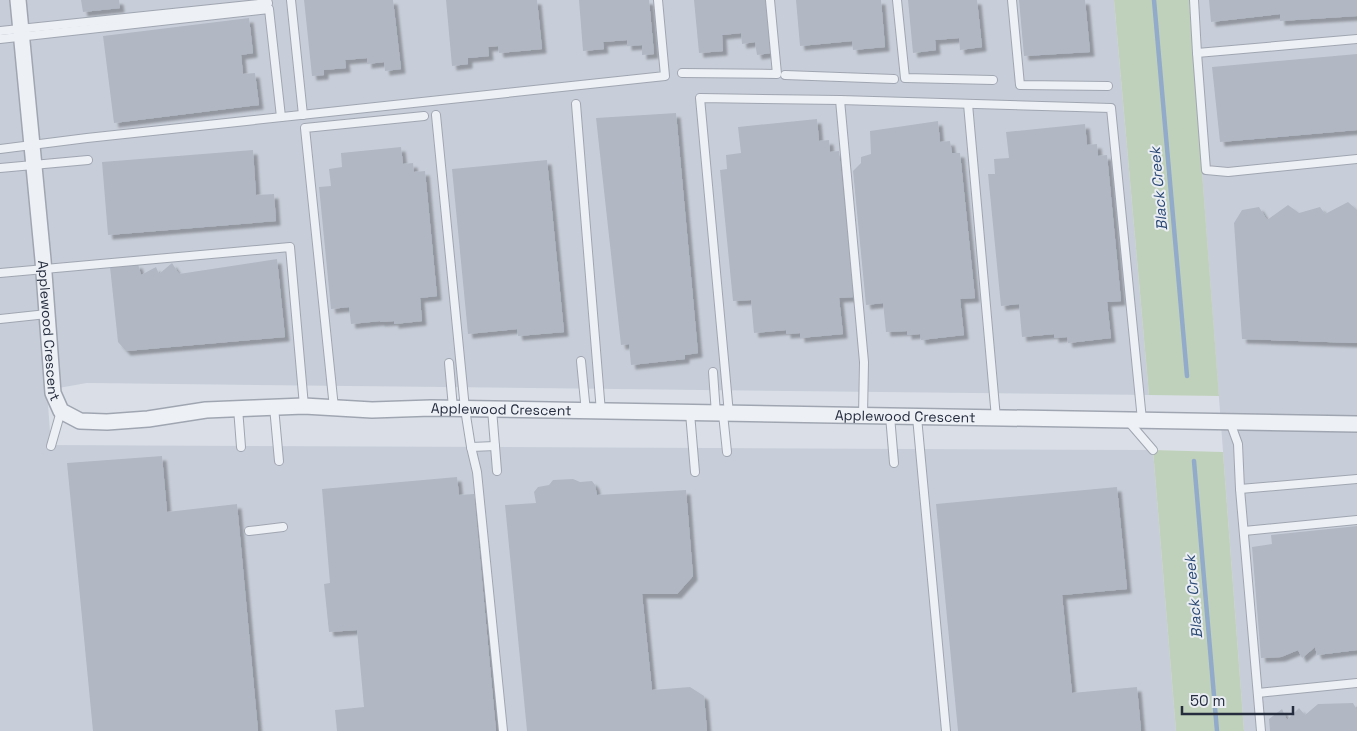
<svg xmlns="http://www.w3.org/2000/svg" width="1357" height="731" font-family="'Space Grotesk',sans-serif">
	<style>
		.built { fill: #c8ced9 }
		.green { fill: #c0d1bb }
		.lines { fill: none; stroke-linecap: round; stroke-linejoin: round }
		.stream { stroke: #92abcb; stroke-width: 4.5 }
		.building { fill: #b1b8c4; filter: url(#shadow) }
		.lane-casing { stroke: #a0a6b1; stroke-width: 10 }
		.street-casing { stroke: #a0a6b1; stroke-width: 18 }
		.lane { stroke: #edf0f5; stroke-width: 8 }
		.street { stroke: #edf0f5; stroke-width: 15 }
		.labels { text-anchor: middle; dominant-baseline: central; stroke-width: 4; stroke-linejoin: round; paint-order: stroke }
		.street-label { font-size: 14px; fill: #242c3e; stroke: #eaeef4 }
		.water-label { font-size: 15px; font-style: italic; fill: #2b4974; stroke: #eaeef4 }
	</style>
	<defs>
		<filter id="shadow"><feDropShadow dx="4.5" dy="4.5" stdDeviation="1" flood-color="#0004"/></filter>
	</defs>
	<rect width="100%" height="100%" fill="#dadfe7"/>
	<!-- built -->
	<g class="built">
		<polygon points="0,0 1114,0 1149,395 87,383 47,390 51,445 1153,450 1176,731 0,731"/>
		<polygon points="1189,0 1357,0 1357,731 1244,731"/>
	</g>
	<!-- green -->
	<g class="green">
		<polygon points="1114,0 1189,0 1219,396 1149,395"/>
		<polygon points="1153,450 1223,452 1244,731 1176,731"/>
	</g>
	<g class="lines">
		<!-- stream -->
		<g class="stream">
			<polyline points="1154,0 1187,376"/>
			<polyline points="1194,461 1217,731"/>
		</g>
	</g>
	<!-- building -->
	<g class="building">
		<polygon points="81,0 119,0 120,8 83,12"/>
		<polygon points="304,0 393,0 401,69 385,71 384,62 367,64 367,58 345,60 346,68 324,70 324,75 312,76"/>
		<polygon points="446,0 537,0 542,49 499,53 498,46 488,47 489,56 468,58 468,64 452,66"/>
		<polygon points="579,0 649,0 654,54 642,55 642,45 627,46 627,40 603,42 604,49 583,51"/>
		<polygon points="694,0 766,0 771,53 757,55 755,42 742,44 741,33 722,35 723,51 699,53"/>
		<polygon points="796,0 881,0 885,47 853,50 852,41 800,46"/>
		<polygon points="908,0 977,0 982,47 960,50 959,38 935,40 936,50 913,53"/>
		<polygon points="1019,0 1085,0 1090,52 1024,56"/>
		<polygon points="1209,0 1357,0 1357,16 1280,21 1280,14 1211,22"/>
		<polygon points="249,18 253,53 241,55 243,74 255,73 259,105 114,123 103,36"/>
		<polygon points="1357,54 1357,130 1220,142 1212,67"/>
		<polygon points="676,113 698,353 685,355 685,359 631,365 629,344 621,345 596,118"/>
		<polygon points="817,119 819,141 829,140 830,152 839,151 854,297 839,298 843,334 800,338 800,333 786,334 786,330 754,333 751,300 733,301 720,170 727,169 726,155 741,153 738,127"/>
		<polygon points="938,121 940,142 950,141 952,153 960,153 975,298 960,299 964,335 921,340 920,334 907,335 907,331 886,332 883,303 866,305 853,171 861,163 861,157 871,154 870,131"/>
		<polygon points="1085,124 1087,145 1097,144 1098,156 1107,155 1121,301 1107,302 1111,338 1068,343 1067,337 1054,338 1054,334 1022,337 1019,304 1001,306 988,174 995,174 994,159 1009,158 1006,132"/>
		<polygon points="401,147 403,164 413,163 414,172 425,171 437,296 420,298 422,321 394,324 394,321 380,322 380,321 351,324 349,307 331,309 319,187 331,186 329,169 342,167 341,153"/>
		<polygon points="253,150 256,195 274,194 276,221 108,235 102,162"/>
		<polygon points="547,160 564,332 518,336 517,329 468,334 452,169"/>
		<polygon points="1348,202 1357,210 1357,343 1242,339 1234,223 1242,210 1259,207 1267,220 1288,205 1299,213 1320,207 1325,214"/>
		<polygon points="277,259 285,337 126,351 118,342 110,267 138,264 141,275 156,267 159,274 172,263 179,274"/>
		<polygon points="162,456 167,512 237,504 258,731 93,731 67,463"/>
		<polygon points="457,477 459,495 474,494 496,731 337,731 335,710 364,707 357,630 329,632 324,584 330,583 322,489"/>
		<polygon points="573,479 580,482 592,481 595,485 597,495 686,490 693,576 677,594 642,594 652,690 690,687 704,696 707,731 527,731 505,505 536,503 534,492 538,487 549,485 553,480"/>
		<polygon points="1117,487 1127,589 1062,595 1072,693 1137,687 1141,731 958,731 936,504"/>
		<polygon points="1357,526 1357,650 1317,655 1315,647 1302,658 1298,650 1281,657 1261,658 1252,547 1272,544 1271,535"/>
		<polygon points="1353,703 1357,710 1357,731 1270,731 1269,719 1282,709 1287,720 1299,708 1305,715 1318,704"/>
	</g>
	<g class="lines">
		<defs>
			<g id="lane">
				<polyline points="291,0 303,115"/>
				<polyline points="897,0 905,78 993,80"/>
				<polyline points="1012,0 1020,85 1108,86"/>
				<polyline points="1194,0 1197,53"/>
				<polyline points="0,31 268,3 267,0"/>
				<polyline points="0,39 269,9 281,117"/>
				<polyline points="1357,39 1197,53 1206,170 1228,172 1357,159"/>
				<polyline points="682,73 777,74 770,0"/>
				<polyline points="785,75 894,79"/>
				<polyline points="840,100 864,362 863,416"/>
				<polyline points="576,104 601,412"/>
				<polyline points="968,104 996,418"/>
				<polyline points="436,115 465,409 471,447 477,472 503,731"/>
				<polyline points="0,149 87,138 665,76 658,0"/>
				<polyline points="0,168 88,160"/>
				<polyline points="0,273 290,247 304,406"/>
				<polyline points="0,319 47,314"/>
				<polyline points="581,361 586,412"/>
				<polyline points="449,363 453,408"/>
				<polyline points="713,372 716,414"/>
				<polyline points="274,407 279,461"/>
				<polyline points="238,408 241,447"/>
				<polyline points="334,408 305,128 424,116"/>
				<polyline points="492,409 497,471"/>
				<polyline points="690,413 695,472"/>
				<polyline points="723,414 727,452"/>
				<polyline points="729,414 700,98 840,100 1111,108 1142,420"/>
				<polyline points="890,416 894,463"/>
				<polyline points="917,417 946,731"/>
				<polyline points="1128,421 1153,450"/>
				<polyline points="1230,422 1238,444 1240,489 1261,731"/>
				<polyline points="51,446 61,411"/>
				<polyline points="471,447 495,446"/>
				<polyline points="1240,489 1357,479"/>
				<polyline points="249,531 283,527"/>
				<polyline points="1244,531 1357,520"/>
				<polyline points="1258,693 1357,683"/>
			</g>
			<g id="street">
				<path id="s1" d="M 18,0 L 43,260 L 53,393 L 61,411 L 80,421 L 107,422 L 148,419 L 206,410 L 254,408 L 304,406 L 372,410 L 431,408 L 1357,424"/>
			</g>
		</defs>
		<!-- lane casing -->
		<use href="#lane" class="lane-casing"/>
		<!-- street casing -->
		<use href="#street" class="street-casing"/>
		<!-- lane -->
		<use href="#lane" class="lane"/>
		<!-- street -->
		<use href="#street" class="street"/>
	</g>
	<g class="labels">
		<!-- street labels -->
		<g class="street-label">
			<text stroke="none"><textPath href="#s1" startOffset="332">Applewood Crescent</textPath></text>
			<text stroke="none"><textPath href="#s1" startOffset="858">Applewood Crescent</textPath></text>
			<text stroke="none"><textPath href="#s1" startOffset="1262">Applewood Crescent</textPath></text>
		</g>
		<!-- water labels -->
		<g class="water-label">
			<text transform="translate(1158 189) rotate(-95)">Black Creek</text>
			<text transform="translate(1193 597) rotate(-95)">Black Creek</text>
		</g>
	</g>
	<!-- scale -->
	<path d="M1182 706v8h111v-8" fill="none" stroke="#242c3e" stroke-width="2.5"/>
	<text x="1190" y="706" font-size="15" fill="#242c3e" stroke="#eaeef4" stroke-width="4" paint-order="stroke">50 m</text>
</svg>
